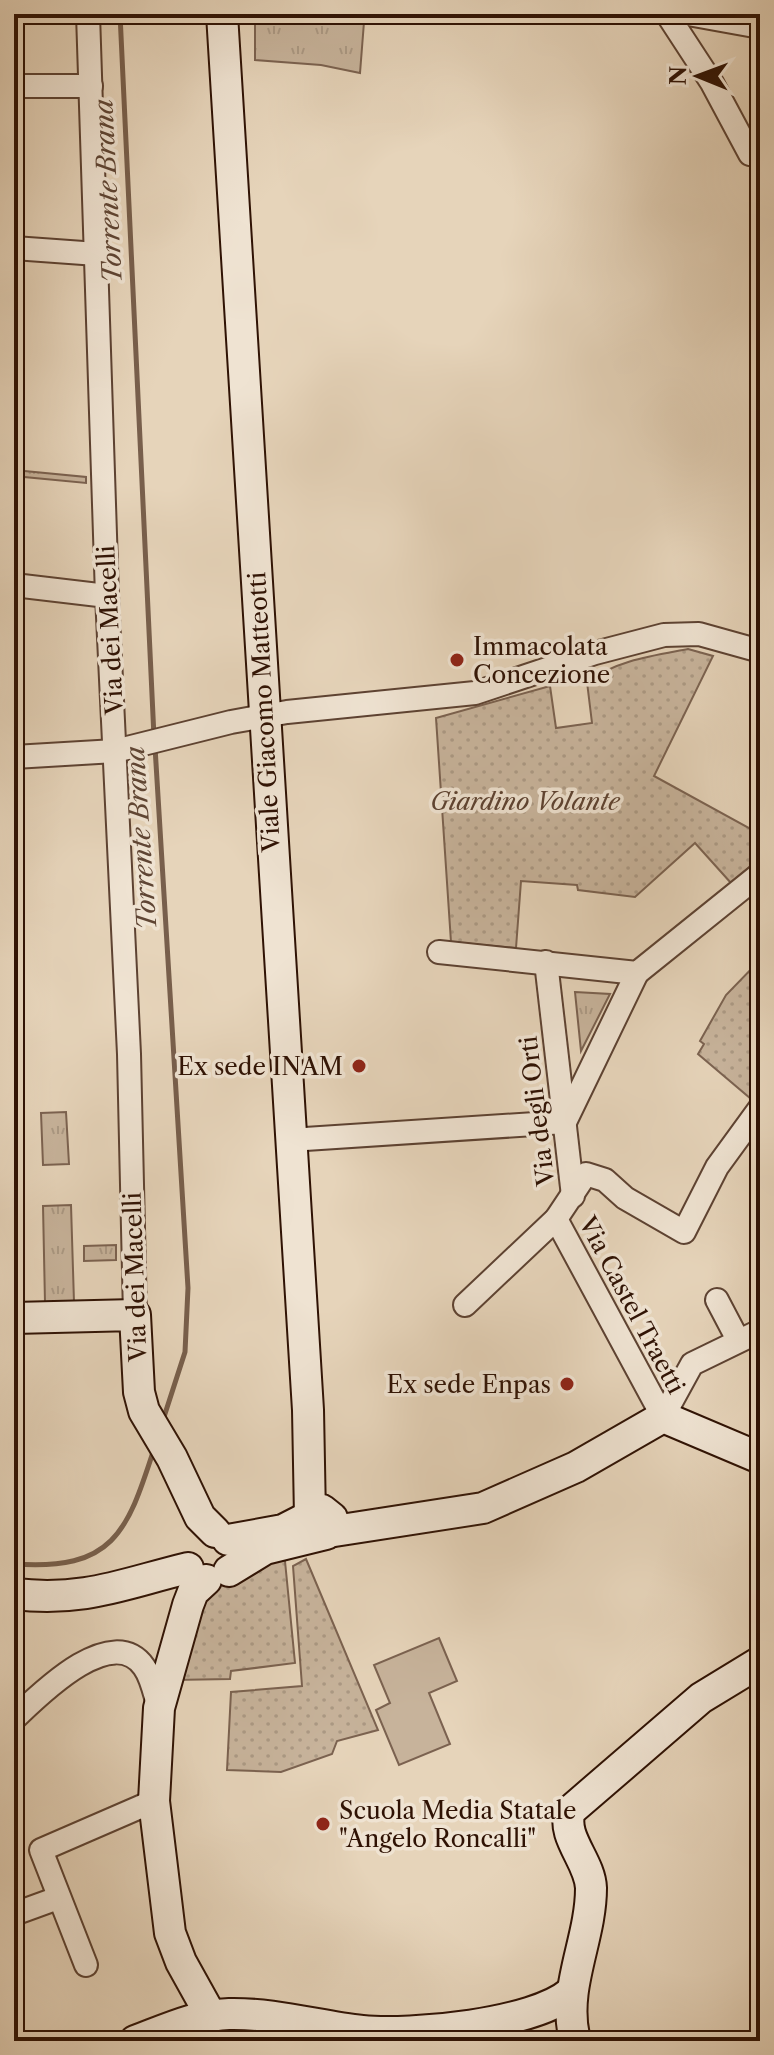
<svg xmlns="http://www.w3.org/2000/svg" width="774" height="2055" font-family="'Libre Caslon Text',serif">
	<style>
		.grass { fill: url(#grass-tufts); stroke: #7b6250; stroke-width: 2 }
		.park { fill: url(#park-dots); stroke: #7b6250; stroke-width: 2 }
		.pitch { fill: #c7b39b; stroke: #7b6250; stroke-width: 2 }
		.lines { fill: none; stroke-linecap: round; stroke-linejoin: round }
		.stream { stroke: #785f4c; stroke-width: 5 }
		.street-casing { stroke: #5d4232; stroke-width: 26 }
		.secondary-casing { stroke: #2f1204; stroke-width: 34 }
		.street { stroke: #efe3d2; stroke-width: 22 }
		.secondary { stroke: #efe3d2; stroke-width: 30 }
		.poi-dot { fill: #8f2418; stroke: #efe3d2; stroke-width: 3 }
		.labels { text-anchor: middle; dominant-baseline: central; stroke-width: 7; stroke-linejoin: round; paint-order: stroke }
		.street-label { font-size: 24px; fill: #2f1204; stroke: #efe3d2 }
		.poi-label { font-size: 24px; fill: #2f1204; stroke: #efe3d2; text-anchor: start }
		.park-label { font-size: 24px; font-style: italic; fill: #5d4231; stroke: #efe3d2 }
		.water-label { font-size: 26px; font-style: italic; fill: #5f4534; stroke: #efe3d2 }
	</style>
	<defs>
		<pattern id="grass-tufts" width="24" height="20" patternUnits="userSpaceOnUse" patternTransform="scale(2)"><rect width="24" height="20" fill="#c7b39b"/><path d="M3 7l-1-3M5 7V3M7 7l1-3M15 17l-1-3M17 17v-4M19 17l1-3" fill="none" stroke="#ab9984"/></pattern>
		<pattern id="park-dots" width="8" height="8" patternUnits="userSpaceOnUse" patternTransform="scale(2)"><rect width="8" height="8" fill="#c7b39b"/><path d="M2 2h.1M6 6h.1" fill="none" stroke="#ab9984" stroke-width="1.8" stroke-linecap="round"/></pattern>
	</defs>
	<rect width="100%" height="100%" fill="#e6d4ba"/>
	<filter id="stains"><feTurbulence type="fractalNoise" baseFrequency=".0025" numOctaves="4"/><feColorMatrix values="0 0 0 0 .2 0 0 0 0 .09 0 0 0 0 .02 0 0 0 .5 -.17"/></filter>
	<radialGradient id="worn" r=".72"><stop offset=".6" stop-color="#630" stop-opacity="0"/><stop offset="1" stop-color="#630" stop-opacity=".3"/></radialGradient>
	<!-- grass -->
	<g class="grass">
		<polygon points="304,18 364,22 360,73 321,65 255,60 255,20"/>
		<polygon points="14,470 86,477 86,483 14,476"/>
		<polygon points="575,992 610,994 581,1051"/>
		<polygon points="66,1112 69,1164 43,1165 41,1113"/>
		<polygon points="71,1205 74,1302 45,1303 43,1206"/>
		<polygon points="116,1245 116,1260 84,1261 84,1246"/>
	</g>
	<!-- park -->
	<g class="park">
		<path d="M 688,649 L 713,656 L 654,776 L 760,834 L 760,858 L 731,883 L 695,843 L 635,897 L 578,890 L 577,885 L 521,881 L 516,948 L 451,942 L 436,718 L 550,686 L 556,728 L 592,723 L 587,682 C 618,660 651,656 688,649 Z"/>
		<polygon points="760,960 760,1100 757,1104 698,1054 704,1044 700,1041 726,995"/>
		<polygon points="284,1551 295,1663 231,1671 230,1679 173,1680 196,1609 227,1568"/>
		<polygon points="306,1559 378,1730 337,1741 332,1754 281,1772 227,1770 231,1692 302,1686 293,1566"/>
	</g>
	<!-- pitch -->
	<polygon class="pitch" points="439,1638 457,1681 429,1693 450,1744 399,1765 376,1710 390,1703 374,1665"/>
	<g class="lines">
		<!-- stream -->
		<g class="stream">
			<polyline points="120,14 154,737"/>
			<polyline points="155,747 188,1288 185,1352 163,1420"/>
			<path d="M 14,1564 C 113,1571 127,1533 154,1449"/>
		</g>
		<defs>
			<g id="street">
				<polyline points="88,14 107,596 129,1054 135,1315"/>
				<polyline points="667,14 712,83 750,154"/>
				<polyline points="688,14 760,27"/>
				<polyline points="14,86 91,86"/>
				<polyline points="14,248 97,254"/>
				<polyline points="14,585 107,596"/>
				<polyline points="14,757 115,751 231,722 287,712 475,693 595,653 664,635 699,634 760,651"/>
				<polyline points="439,952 637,973 760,874"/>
				<polyline points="546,962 573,1196"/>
				<polyline points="566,1120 637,973"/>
				<polyline points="290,1140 565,1122"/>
				<polyline points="556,1219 663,1417"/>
				<polyline points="717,1300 738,1340"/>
				<polyline points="465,1305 556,1219 586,1174 605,1180 625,1198 684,1232 717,1167 760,1108"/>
				<polyline points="663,1417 692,1364 760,1331"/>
				<path d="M 14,1719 C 38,1696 112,1621 144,1667 C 152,1678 155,1695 159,1708"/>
				<polyline points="14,1914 58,1898"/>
				<polyline points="86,1965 41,1850 154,1801"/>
			</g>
			<g id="secondary">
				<polyline points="222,14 308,1410 310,1517"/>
				<polyline points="14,1318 135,1315 139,1392 144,1411 172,1458 200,1517 215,1532"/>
				<polyline points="328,1532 483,1508 576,1467 663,1417 760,1458"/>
				<polyline points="228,1540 283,1530 322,1510 332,1518 326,1534 265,1549 229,1571"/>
				<polyline points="206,1580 193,1592 188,1605 159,1708 154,1801 170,1933 181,1962 211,2016"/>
				<path d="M 14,1594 C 85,1602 122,1584 188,1568"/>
				<path d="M 574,2036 C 563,1986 591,1939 591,1888 C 590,1861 561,1837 570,1811 L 701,1698 L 760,1662"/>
				<path d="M 135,2041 C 165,2030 196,2015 229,2014 C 274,2013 318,2026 362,2031 C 411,2036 534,2024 570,1993"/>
			</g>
		</defs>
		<!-- street casing -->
		<use href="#street" class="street-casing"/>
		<!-- secondary casing -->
		<use href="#secondary" class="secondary-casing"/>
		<!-- street -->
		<use href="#street" class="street"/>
		<!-- secondary -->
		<use href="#secondary" class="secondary"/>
	</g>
	<!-- markers -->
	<g class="poi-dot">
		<circle cx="457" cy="660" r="8"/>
		<circle cx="359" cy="1066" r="8"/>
		<circle cx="567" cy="1384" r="8"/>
		<circle cx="323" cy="1824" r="8"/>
	</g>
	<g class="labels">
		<!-- street labels -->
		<g class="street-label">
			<text transform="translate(110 630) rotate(-93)">Via dei Macelli</text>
			<text transform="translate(264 712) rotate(-93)">Viale Giacomo Matteotti</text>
			<text transform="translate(537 1111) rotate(-97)">Via degli Orti</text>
			<text transform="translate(135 1277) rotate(-92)">Via dei Macelli</text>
			<text transform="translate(632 1305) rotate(62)">Via Castel Traetti</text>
		</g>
		<!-- poi labels -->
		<g class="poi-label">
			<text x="473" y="646">Immacolata<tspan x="473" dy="28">Concezione</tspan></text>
			<text x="343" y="1066" text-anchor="end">Ex sede INAM</text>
			<text x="551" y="1384" text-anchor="end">Ex sede Enpas</text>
			<text x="339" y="1810">Scuola Media Statale<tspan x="339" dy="28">"Angelo Roncalli"</tspan></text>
		</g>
		<!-- park labels -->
		<g class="park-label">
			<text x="525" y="801">Giardino Volante</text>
		</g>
		<!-- water labels -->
		<g class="water-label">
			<text transform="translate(108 191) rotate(-93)">Torrente Brana</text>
			<text transform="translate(141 838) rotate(-94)">Torrente Brana</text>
		</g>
	</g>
	<!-- margin -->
	<rect width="774" height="2055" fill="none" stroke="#e6d4ba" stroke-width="48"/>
	<rect x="16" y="16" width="742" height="2023" fill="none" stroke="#2f1204" stroke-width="4"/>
	<rect x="24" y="24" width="726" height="2007" fill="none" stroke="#2f1204" stroke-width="2"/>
	<!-- north arrow -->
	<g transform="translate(698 76) rotate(271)" stroke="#efe3d2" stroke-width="6" paint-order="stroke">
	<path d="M0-6L14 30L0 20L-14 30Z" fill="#2f1204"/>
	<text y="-12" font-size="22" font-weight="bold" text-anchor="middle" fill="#2f1204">N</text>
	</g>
	<rect width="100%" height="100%" filter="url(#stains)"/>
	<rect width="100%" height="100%" fill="url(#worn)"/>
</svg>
